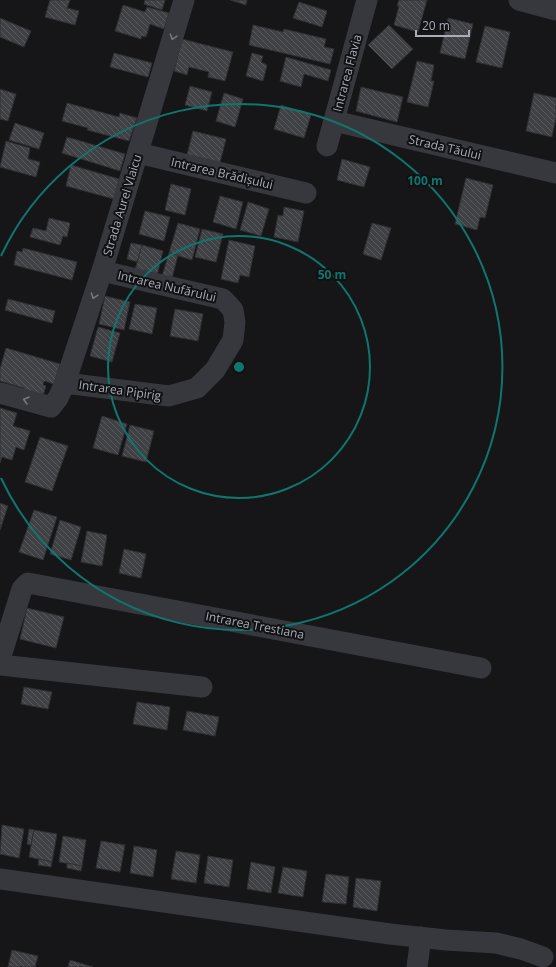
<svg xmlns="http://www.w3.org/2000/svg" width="556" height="967" font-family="'Open Sans',sans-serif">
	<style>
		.building { fill: url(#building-back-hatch); stroke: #303034 }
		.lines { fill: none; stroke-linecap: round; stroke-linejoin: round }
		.street { stroke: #37383d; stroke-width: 21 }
		.oneway { stroke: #757881 }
		.ring { fill: none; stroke: #0f766e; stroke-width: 2 }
		.labels { text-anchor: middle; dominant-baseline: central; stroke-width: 4; stroke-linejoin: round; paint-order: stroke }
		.street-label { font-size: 12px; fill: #a8adb8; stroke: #111113 }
		.centre { fill: #0f766e; stroke: #111113; stroke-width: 2 }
		.ring-label { font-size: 12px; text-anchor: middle; font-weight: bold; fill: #0f766e; stroke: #111113; stroke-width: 4; stroke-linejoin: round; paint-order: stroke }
	</style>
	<defs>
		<pattern id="building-back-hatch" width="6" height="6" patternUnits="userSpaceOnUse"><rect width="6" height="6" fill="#404145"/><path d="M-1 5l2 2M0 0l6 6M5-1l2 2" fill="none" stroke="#595a5e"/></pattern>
	</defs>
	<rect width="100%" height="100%" fill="#161618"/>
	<!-- building -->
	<g class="building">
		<polygon points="50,0 70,0 67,8 79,11 75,25 45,17"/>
		<polygon points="145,0 165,0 162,10 144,4"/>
		<polygon points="230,0 247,0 246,5"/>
		<polygon points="399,0 427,0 418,32 394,25 399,6 397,6"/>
		<polygon points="299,2 327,11 322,27 293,18"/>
		<polygon points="123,5 145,12 147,7 169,13 164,29 150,24 146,37 142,36 141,39 115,31"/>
		<polygon points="0,18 31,31 24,47 0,37"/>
		<polygon points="448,18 473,24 465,59 440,53"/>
		<polygon points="253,25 283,32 284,29 326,39 324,47 334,49 330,64 249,45"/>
		<polygon points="389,25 413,49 392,69 368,45"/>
		<polygon points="485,26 510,32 502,68 476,62"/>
		<polygon points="182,39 233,52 225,81 208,77 209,72 189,67 187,75 174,71"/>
		<polygon points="114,53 152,63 148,77 110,67"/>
		<polygon points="252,53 263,56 261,62 267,65 263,81 246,76"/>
		<polygon points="286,57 331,70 328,81 304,74 301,87 280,81"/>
		<polygon points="417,61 434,65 431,81 434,81 428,107 407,102"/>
		<polygon points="190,86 212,92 207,111 185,105"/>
		<polygon points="361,87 403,97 397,122 356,111"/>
		<polygon points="0,89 16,94 8,121 0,119"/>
		<polygon points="224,93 243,99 235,127 216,121"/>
		<polygon points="534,93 556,98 556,117 552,137 526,131"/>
		<polygon points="67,103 119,117 120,113 137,118 129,141 87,130 88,128 62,121"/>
		<polygon points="281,105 311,115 304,138 274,129"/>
		<polygon points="15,123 44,133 39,149 9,140"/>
		<polygon points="193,131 226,139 219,167 186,159"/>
		<polygon points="67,137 125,154 120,171 62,153"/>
		<polygon points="6,141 30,148 28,159 40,162 36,177 0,167"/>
		<polygon points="342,159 370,167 364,187 337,180"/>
		<polygon points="71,165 119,179 114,199 66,186"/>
		<polygon points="466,178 493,185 485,218 480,217 477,230 455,224"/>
		<polygon points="171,184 191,189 185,215 165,210"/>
		<polygon points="220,196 243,202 236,229 213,222"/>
		<polygon points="248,202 269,209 261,236 240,230"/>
		<polygon points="284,207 304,211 298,242 274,237 278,215 283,216"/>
		<polygon points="145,211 170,217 164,241 139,234"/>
		<polygon points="49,218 70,223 67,237 63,236 60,245 30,237 33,228 46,231"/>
		<polygon points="178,223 200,229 192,260 169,253"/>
		<polygon points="372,223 391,228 381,260 363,254"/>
		<polygon points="202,229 223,234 216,262 195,257"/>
		<polygon points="229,240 255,246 249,277 240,275 238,283 221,279"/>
		<polygon points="131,243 142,245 138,262 127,259"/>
		<polygon points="142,245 163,251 157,276 135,270"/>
		<polygon points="23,248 77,262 72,280 14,265 17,251 22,252"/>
		<polygon points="169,253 178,255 171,282 161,279"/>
		<polygon points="105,296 130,302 124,330 99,324"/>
		<polygon points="8,299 55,311 52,323 5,310"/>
		<polygon points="135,304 157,308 152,334 129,329"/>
		<polygon points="175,309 203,314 198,341 170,336"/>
		<polygon points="98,327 120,333 112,362 90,356"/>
		<polygon points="6,348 60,364 54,384 44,381 43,385 46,386 42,399 23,393 24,388 0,381 0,369"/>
		<polygon points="0,408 17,413 13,426 30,431 24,450 16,447 12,460 2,457 0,463"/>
		<polygon points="102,416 127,424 118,455 93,448"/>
		<polygon points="130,425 154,431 146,462 122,456"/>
		<polygon points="40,437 68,446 52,491 25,482"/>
		<polygon points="0,503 8,506 0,530"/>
		<polygon points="34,510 57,517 43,560 19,552"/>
		<polygon points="60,520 81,527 71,560 50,554"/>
		<polygon points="87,531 107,535 102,566 81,562"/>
		<polygon points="124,549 146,554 141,578 119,573"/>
		<polygon points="27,608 64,617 56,648 20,639"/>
		<polygon points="24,687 52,692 48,709 21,704"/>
		<polygon points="137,702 170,707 167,730 133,724"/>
		<polygon points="187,711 219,717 215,736 183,730"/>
		<polygon points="2,825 24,829 19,858 0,854"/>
		<polygon points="29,829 34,830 31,845 27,844"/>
		<polygon points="34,830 57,834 52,862 29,857"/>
		<polygon points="63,836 86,840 82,866 59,862"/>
		<polygon points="101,841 125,845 120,872 96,868"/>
		<polygon points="134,846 157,850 153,877 130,873"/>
		<polygon points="176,851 200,855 196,883 171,879"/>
		<polygon points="208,856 233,860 229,887 204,883"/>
		<polygon points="39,859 52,862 51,867 38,865"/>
		<polygon points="251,862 275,867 271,893 247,889"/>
		<polygon points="67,863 82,866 81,871 67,868"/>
		<polygon points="283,867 307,871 303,897 278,893"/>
		<polygon points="326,874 349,877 346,904 322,902"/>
		<polygon points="356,878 381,881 377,911 353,907"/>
		<polygon points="12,950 38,956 35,967 8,967"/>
		<polygon points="70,960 93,967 68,967"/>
	</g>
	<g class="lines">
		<!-- street -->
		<g class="street">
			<polyline points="519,0 556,10"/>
			<polyline points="334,121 556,173"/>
			<polyline points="327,146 367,0"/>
			<polyline points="138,153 306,193"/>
			<polyline points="65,383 169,396 197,388 215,370 233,340 235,322 233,310 223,299 102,271"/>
			<polyline points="0,393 51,407 58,398 65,383 102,271 184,0"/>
			<polyline points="0,659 22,589 28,583 481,668"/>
			<polyline points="0,665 202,687"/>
			<polyline points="0,879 390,934 446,940 496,943 521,949 543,957"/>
			<polyline points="417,967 421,937"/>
		</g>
	</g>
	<!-- one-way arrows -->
	<defs><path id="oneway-chevron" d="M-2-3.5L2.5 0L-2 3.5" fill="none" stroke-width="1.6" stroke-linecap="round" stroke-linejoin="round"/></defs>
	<g class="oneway">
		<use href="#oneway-chevron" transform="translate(173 37) rotate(107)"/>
		<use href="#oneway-chevron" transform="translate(94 296) rotate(108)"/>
		<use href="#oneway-chevron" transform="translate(26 400) rotate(-164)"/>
	</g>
	<!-- distance rings -->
	<g class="ring">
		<circle cx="239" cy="367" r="131"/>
		<path d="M1 256A263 263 0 1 1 1 478"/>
	</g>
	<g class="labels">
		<!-- street labels -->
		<g class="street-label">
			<text transform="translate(347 73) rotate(-75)">Intrarea Flavia</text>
			<text transform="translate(445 147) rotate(13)">Strada Tăului</text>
			<text transform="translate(222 173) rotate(13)">Intrarea Brădișului</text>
			<text transform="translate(122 205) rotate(-73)">Strada Aurel Vlaicu</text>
			<text transform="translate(167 286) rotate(13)">Intrarea Nufărului</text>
			<text transform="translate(120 390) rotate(8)">Intrarea Pipirig</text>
			<text transform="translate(255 625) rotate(11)">Intrarea Trestiana</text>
		</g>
	</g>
	<circle cx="239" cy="367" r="6" class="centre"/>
	<g class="ring-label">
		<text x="425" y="185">100 m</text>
		<text x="332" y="279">50 m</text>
	</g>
	<!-- scale -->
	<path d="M416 30v6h53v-6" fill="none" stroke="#a8adb8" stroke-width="2"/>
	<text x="422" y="30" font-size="12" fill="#a8adb8" stroke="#111113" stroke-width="3" paint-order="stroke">20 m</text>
</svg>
